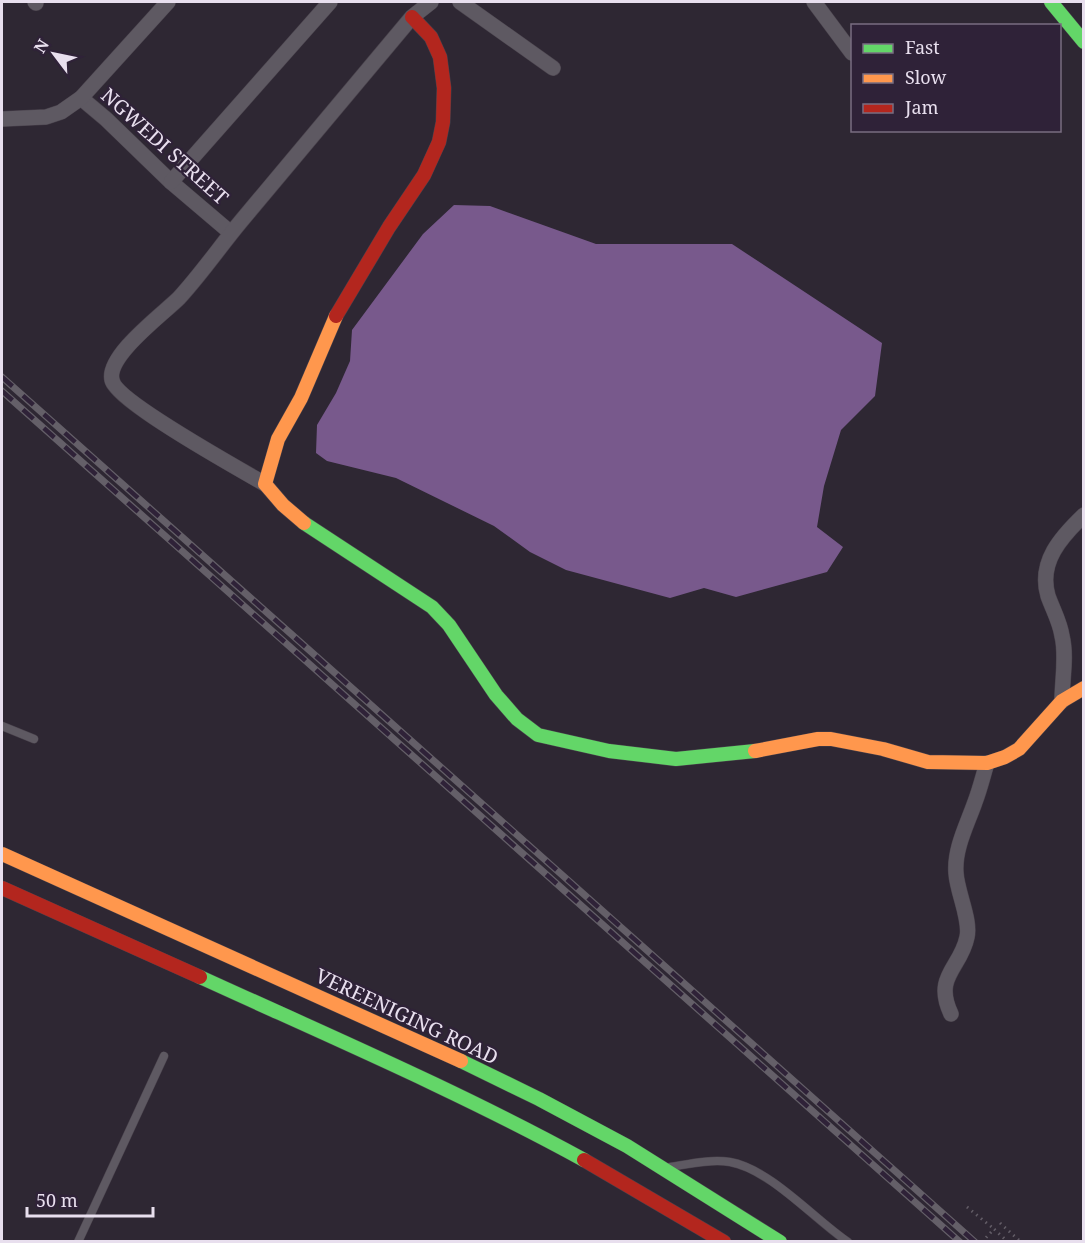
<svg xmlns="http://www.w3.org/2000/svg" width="1085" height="1243" font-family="'Noto Serif',serif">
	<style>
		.water { fill: #78598c }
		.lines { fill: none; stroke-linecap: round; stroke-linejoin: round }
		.lane-casing { stroke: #49424c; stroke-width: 9 }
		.street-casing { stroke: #49424c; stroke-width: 16 }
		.fast-casing { stroke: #49424c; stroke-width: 15 }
		.slow-casing { stroke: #49424c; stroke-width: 15 }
		.jam-casing { stroke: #49424c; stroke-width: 15 }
		.path { stroke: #635d67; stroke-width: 3; stroke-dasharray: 1.5 4.5; stroke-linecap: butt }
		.lane { stroke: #5e5962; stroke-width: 8 }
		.street { stroke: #5e5962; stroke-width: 15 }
		.fast { stroke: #63d668; stroke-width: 14 }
		.slow { stroke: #ff974d; stroke-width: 14 }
		.jam { stroke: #b3261e; stroke-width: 14 }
		.rail-casing { stroke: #645f68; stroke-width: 7 }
		.rail { stroke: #2f2238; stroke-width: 4.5; stroke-dasharray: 14; stroke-linecap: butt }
		.labels { text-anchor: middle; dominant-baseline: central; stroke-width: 4.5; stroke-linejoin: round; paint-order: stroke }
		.street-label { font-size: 20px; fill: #e8dfee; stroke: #2f2238 }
	</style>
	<rect width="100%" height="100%" fill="#2e2733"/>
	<!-- water -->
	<polygon class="water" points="454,205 490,206 596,244 732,244 882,343 875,396 841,430 824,486 817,527 843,547 827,572 736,597 704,588 670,598 566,570 530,552 494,526 396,478 327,461 316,453 317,425 336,393 350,361 352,330 423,234"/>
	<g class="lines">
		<defs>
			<g id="lane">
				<polyline points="2,726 34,739"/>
				<path d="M 670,1167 C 689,1164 711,1159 730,1162 C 770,1169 814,1219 848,1242"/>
				<polyline points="78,1242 164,1056"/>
			</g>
			<g id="street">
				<polyline points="35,2 36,3"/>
				<polyline points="460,2 553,68"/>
				<polyline points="814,2 852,53"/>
				<polyline points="81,98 106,119 171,182 231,233"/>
				<polyline points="2,119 46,117 61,112 81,98 168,2"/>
				<polyline points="171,182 330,2"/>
				<path d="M 265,484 C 241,470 116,401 112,380 C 106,356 163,314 179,298 C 202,273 221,245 242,220 C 299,152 355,85 412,17 L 431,2"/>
				<path d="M 1062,701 C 1062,680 1067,656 1062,636 C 1060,622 1053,610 1048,596 C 1038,562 1061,537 1084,515"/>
				<path d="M 951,1014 C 933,976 961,968 967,937 C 971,920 957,892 956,873 C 954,849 967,825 975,802 C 980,789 983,776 987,763"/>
			</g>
			<g id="fast">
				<polyline points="1051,2 1084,42"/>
				<polyline points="304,523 432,607 449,625 496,695 517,719 538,735 609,751 676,759 755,751"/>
				<path d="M 200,977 C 329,1036 460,1092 584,1160"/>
				<polyline points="461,1061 539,1099 627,1146 780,1242"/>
			</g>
			<g id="slow">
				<polyline points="304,523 283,505 265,484 278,439 301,398 336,316"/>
				<polyline points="755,751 818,739 831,739 883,749 928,762 987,763 1005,757 1019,749 1062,701 1084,688"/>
				<polyline points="2,854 461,1061"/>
			</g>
			<g id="jam">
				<polyline points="336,316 389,227 424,175 439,142 443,122 444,88 440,57 431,37 412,17"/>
				<polyline points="2,888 200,977"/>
				<polyline points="584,1160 724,1242"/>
			</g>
		</defs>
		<!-- lane casing -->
		<use href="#lane" class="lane-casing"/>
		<!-- street casing -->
		<use href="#street" class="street-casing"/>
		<!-- fast casing -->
		<use href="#fast" class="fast-casing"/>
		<!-- slow casing -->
		<use href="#slow" class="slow-casing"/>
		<!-- jam casing -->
		<use href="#jam" class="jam-casing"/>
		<!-- path -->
		<g class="path">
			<polyline points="967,1207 994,1229"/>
			<polyline points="1000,1223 1021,1242"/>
			<polyline points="982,1242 994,1229 1008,1242"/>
		</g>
		<!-- lane -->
		<use href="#lane" class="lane"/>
		<!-- street -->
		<use href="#street" class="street"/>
		<!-- fast -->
		<use href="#fast" class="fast"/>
		<!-- slow -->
		<use href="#slow" class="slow"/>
		<!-- jam -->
		<use href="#jam" class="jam"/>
		<defs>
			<g id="rail">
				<polyline points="2,377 975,1242"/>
				<polyline points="2,391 960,1242"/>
			</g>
		</defs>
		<!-- rail casing -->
		<use href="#rail" class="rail-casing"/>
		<!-- rail -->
		<use href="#rail" class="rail"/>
	</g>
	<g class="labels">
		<!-- street labels -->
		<g class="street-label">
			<text transform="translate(165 146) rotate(42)">NGWEDI STREET</text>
			<text transform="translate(407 1016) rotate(25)">VEREENIGING ROAD</text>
		</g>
	</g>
	<!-- border -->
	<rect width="1085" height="1243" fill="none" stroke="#e8dfee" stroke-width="6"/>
	<!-- legend -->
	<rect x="851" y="24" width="210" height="108" fill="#2f2238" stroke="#796e81" stroke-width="1.5"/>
	<rect x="863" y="44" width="30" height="9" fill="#63d668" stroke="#796e81" stroke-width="1.5"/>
	<text x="905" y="54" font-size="18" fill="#e8dfee">Fast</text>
	<rect x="863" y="74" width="30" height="9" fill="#ff974d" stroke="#796e81" stroke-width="1.5"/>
	<text x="905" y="84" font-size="18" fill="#e8dfee">Slow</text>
	<rect x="863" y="104" width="30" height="9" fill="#b3261e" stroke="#796e81" stroke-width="1.5"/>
	<text x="905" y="114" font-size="18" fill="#e8dfee">Jam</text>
	<!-- north arrow -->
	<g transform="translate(54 54) rotate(302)" stroke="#2f2238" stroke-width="4.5" paint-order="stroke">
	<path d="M0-4.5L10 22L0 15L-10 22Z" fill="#e8dfee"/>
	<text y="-9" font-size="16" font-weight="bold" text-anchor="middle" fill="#e8dfee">N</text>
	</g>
	<!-- scale -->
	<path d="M27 1207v9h126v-9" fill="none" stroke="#e8dfee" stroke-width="3"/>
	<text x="36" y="1207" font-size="18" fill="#e8dfee" stroke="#2f2238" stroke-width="4.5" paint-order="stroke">50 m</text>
</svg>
